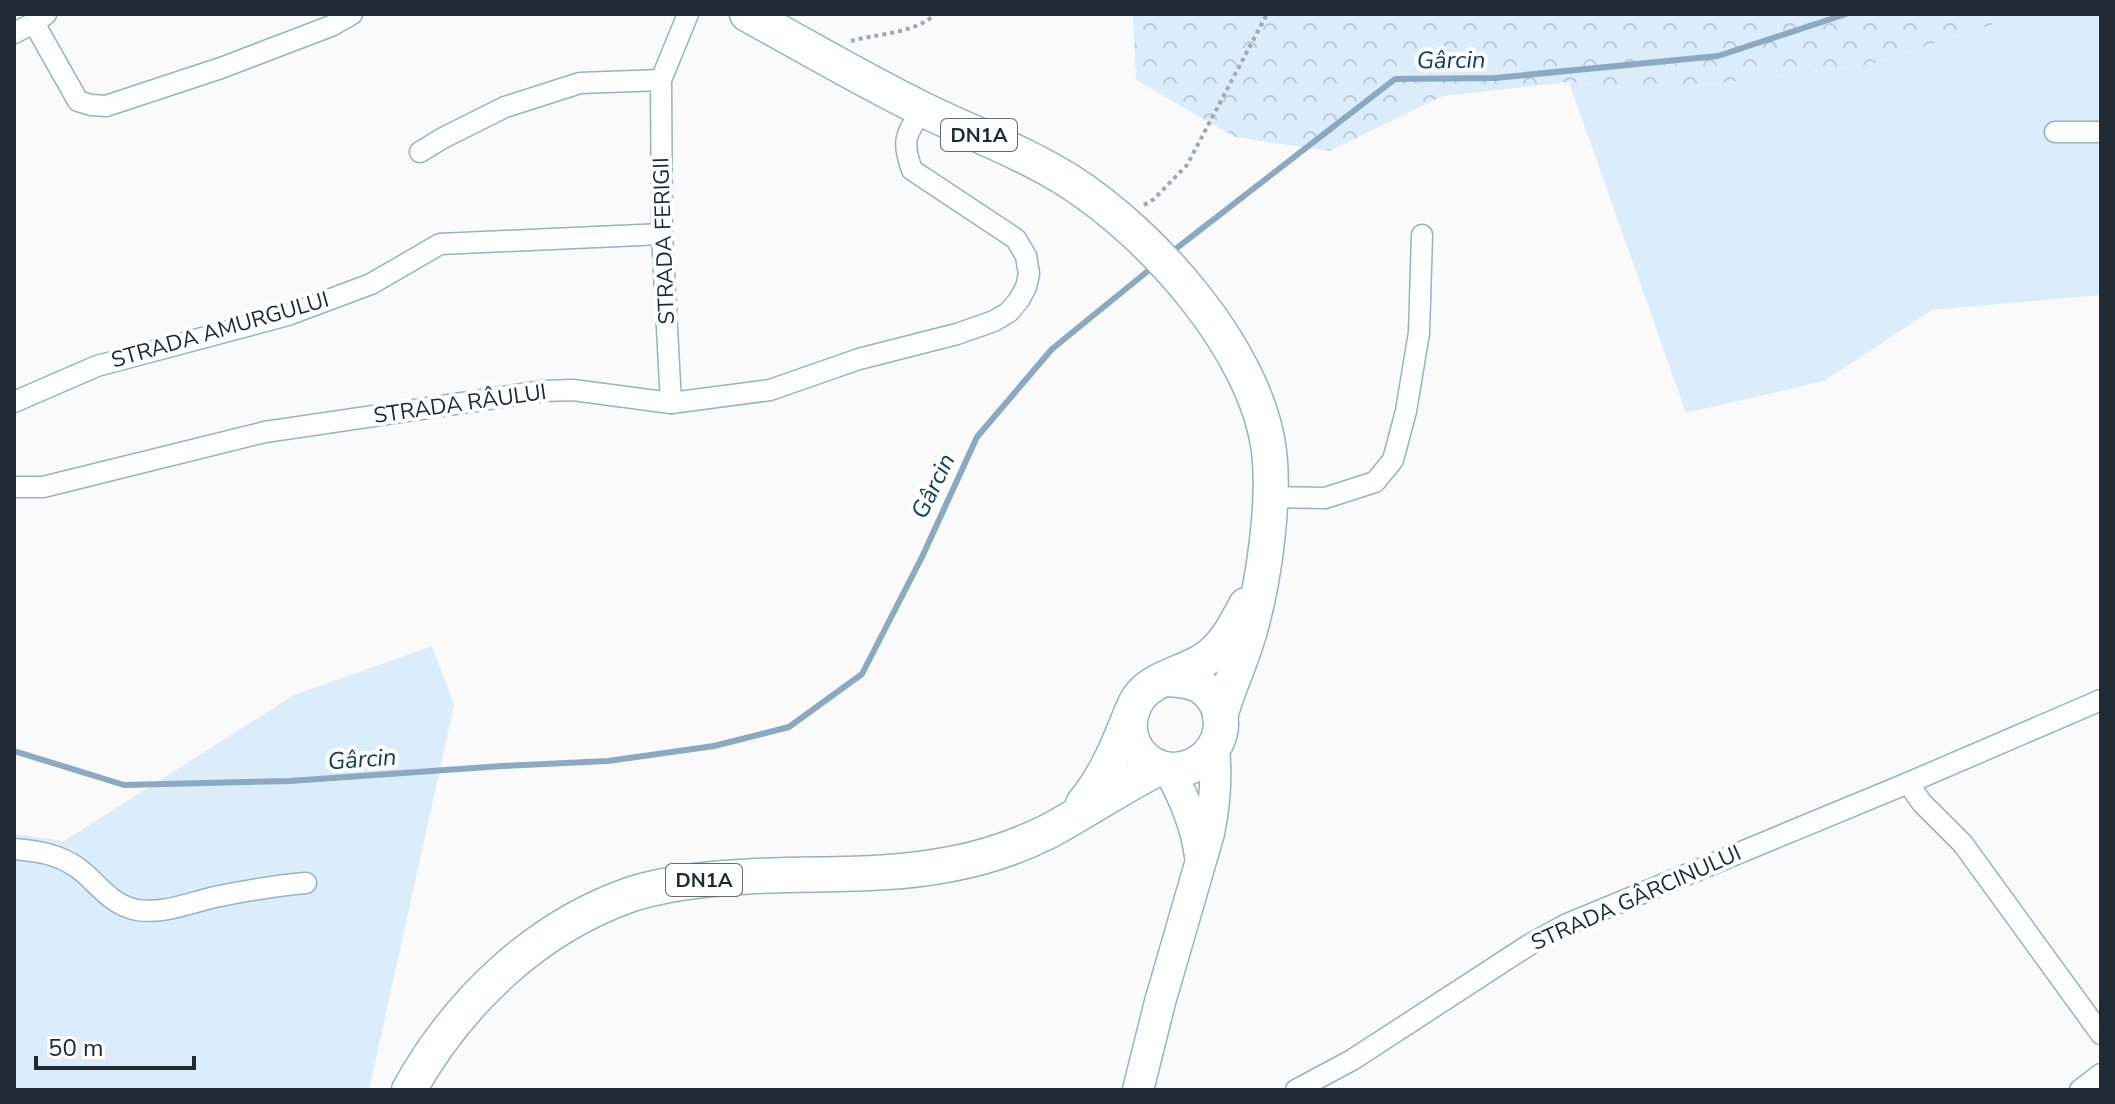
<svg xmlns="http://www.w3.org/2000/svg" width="2115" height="1104" font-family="'Nunito Sans',sans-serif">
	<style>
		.green { fill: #dbecfa }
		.forest { fill: url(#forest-crowns) }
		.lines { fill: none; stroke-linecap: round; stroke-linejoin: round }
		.stream { stroke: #8ca9c2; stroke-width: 6 }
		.street-casing { stroke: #97b1c7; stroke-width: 23 }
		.secondary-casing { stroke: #97b1c7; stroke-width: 33 }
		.primary-casing { stroke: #97b1c7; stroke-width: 37 }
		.path { stroke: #a4a8ac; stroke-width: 4; stroke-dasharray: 4 4; stroke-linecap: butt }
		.street { stroke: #fff; stroke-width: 20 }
		.secondary { stroke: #fff; stroke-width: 30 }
		.primary { stroke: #fff; stroke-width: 34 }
		.labels { text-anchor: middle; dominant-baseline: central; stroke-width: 8; stroke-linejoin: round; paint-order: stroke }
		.shield { fill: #fff; stroke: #636a70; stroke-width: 2 }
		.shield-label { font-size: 20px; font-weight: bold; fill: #202a33 }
		.street-label { font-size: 22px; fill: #202a33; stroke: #fff }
		.water-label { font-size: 24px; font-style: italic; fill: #0e3f62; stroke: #fff }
	</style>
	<defs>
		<pattern id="forest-crowns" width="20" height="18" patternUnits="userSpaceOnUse" patternTransform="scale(2)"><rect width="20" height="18" fill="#dbecfa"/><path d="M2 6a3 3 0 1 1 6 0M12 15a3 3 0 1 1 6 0" fill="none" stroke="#bccbd7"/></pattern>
	</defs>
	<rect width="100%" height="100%" fill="#fafafa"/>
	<!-- green -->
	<g class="green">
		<polygon points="2024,14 2101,14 2101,295 1932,310 1824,381 1686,413 1569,82 1652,91 1869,65"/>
		<polygon points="432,646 454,705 369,1090 14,1090 14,834 64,841 294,695"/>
	</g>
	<!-- forest -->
	<polygon class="forest" points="1133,14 2024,14 1869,65 1652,91 1569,82 1443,96 1329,151 1235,137 1136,80"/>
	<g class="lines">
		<!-- stream -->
		<g class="stream">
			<polyline points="1169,254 1395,79 1495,78 1718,56 1846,14"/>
			<polyline points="14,751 124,785 290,781 502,766 608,761 714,746 789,727 862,674 922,557 977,437 1052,349 1154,266"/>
		</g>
		<defs>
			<g id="street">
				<polyline points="34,23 78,101 91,105 106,106 221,68 331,26 352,14"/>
				<polyline points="14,33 34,23 46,14"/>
				<polyline points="2055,132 2101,132"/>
				<polyline points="420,152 443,138 505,107 580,83 661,80"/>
				<polyline points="14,402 97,366 288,315 371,284 440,244 662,234"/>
				<polyline points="671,403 662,234 661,80 688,14"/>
				<path d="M 14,487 L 43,487 L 265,432 L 543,391 L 573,390 L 671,403 L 770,390 L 859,359 L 957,334 L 994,321 L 1009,312 L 1019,300 L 1026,287 L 1029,274 L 1026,256 L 1016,239 L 912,170 C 901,140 906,134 923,109"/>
				<polyline points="1270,497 1325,498 1375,482 1393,460 1406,411 1419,333 1422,235"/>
				<polyline points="1908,783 1922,803 1963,844 2101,1034"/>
				<path d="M 14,849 C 38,851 58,854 78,868 C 98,883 110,905 137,910 C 163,914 190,903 215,897 C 245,891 276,885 306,883"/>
				<polyline points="1296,1090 1352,1060 1532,943 1565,925 1908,783 2101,700"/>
				<polyline points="2080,1090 2101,1074"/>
			</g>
			<g id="secondary">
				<path d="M 1169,770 C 1184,797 1196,825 1200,856"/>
				<path d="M 1138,1090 L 1160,1002 L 1209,833 C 1215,804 1217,778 1214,749"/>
			</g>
			<g id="primary">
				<path d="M 747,14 C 805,46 863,80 922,109 C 971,133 1023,152 1069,181 C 1152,234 1256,349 1269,451 C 1275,502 1264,581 1250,630 C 1242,659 1229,686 1220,716"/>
				<path d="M 1167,679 C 1179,680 1191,680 1202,687 C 1239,714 1218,769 1173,770 C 1159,770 1145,762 1137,750 C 1128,736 1128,719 1135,704 C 1148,676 1189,674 1211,655 C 1227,642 1237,622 1246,605"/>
				<path d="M 1083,804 C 1106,776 1118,746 1131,713"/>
				<path d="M 409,1090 C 458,1002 536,927 632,894 C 667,883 704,879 740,877 C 811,872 881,878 951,864 C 984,858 1019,846 1049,831 C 1086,811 1121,787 1159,768"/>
			</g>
		</defs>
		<!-- street casing -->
		<use href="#street" class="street-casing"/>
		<!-- secondary casing -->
		<use href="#secondary" class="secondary-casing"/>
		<!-- primary casing -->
		<use href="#primary" class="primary-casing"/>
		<!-- path -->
		<g class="path">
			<path d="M 851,41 C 876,34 917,33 935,14"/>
			<polyline points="1144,205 1154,199 1187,165 1267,14"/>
		</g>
		<!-- street -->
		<use href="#street" class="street"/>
		<!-- secondary -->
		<use href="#secondary" class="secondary"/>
		<!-- primary -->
		<use href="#primary" class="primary"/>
	</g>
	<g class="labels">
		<!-- shield labels -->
		<g class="shield">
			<rect x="941" y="119" width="76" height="32" rx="6"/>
			<rect x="666" y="864" width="76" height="32" rx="6"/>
		</g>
		<g class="shield-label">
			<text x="979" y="135">DN1A</text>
			<text x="704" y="880">DN1A</text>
		</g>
		<!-- street labels -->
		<g class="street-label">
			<text transform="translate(664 241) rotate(-92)">STRADA FERIGII</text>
			<text transform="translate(220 330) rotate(-16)">STRADA AMURGULUI</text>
			<text transform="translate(460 404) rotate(-8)">STRADA RÂULUI</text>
			<text transform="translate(1636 898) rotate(-24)">STRADA GÂRCINULUI</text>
		</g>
		<!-- water labels -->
		<g class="water-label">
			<text transform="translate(1451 60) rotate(-1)">Gârcin</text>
			<text transform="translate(933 486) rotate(-64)">Gârcin</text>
			<text transform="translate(362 759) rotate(-4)">Gârcin</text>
		</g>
	</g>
	<!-- border -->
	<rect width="2115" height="1104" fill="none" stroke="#202a33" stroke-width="32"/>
	<!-- scale -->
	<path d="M36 1056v12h158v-12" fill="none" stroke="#202a33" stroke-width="4"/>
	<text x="48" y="1056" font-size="24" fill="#202a33" stroke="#ffffff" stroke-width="6" paint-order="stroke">50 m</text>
</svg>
